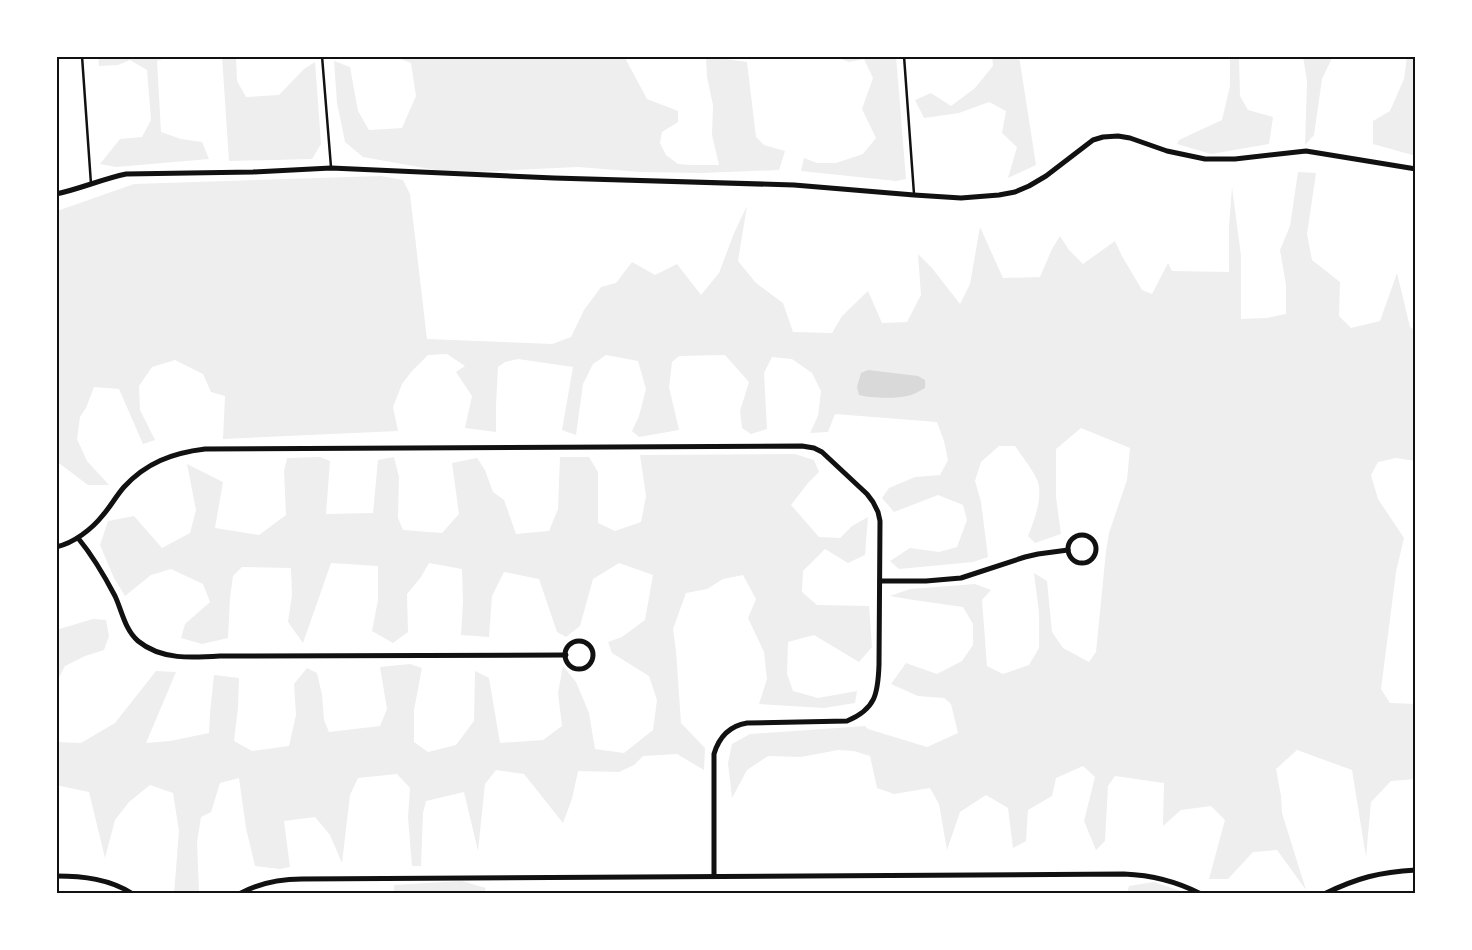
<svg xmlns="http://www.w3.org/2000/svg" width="1472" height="950" font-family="'PT Sans',sans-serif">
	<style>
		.green { fill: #eee }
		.water { fill: #d9d9d9 }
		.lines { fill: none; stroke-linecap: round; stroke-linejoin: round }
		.service { stroke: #111; stroke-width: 2.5 }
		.minor { stroke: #111; stroke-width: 5 }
		.neatline { fill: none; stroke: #111; stroke-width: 2 }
	</style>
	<rect width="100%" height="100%" fill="#fff"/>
	<!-- green -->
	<g class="green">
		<polygon points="98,56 170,56 157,61 161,132 181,139 202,142 209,159 116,167 100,164 120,139 142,137 151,120 147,70 130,60 118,65 99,66"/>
		<polygon points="222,56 236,56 237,81 246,97 279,95 304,69 315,62 321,144 312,159 229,161"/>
		<polygon points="392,56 624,56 647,99 678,111 678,122 662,132 660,143 666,155 678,164 690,165 719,165 712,135 713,105 707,77 706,56 747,62 756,137 764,145 785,151 779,170 702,173 641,172 578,167 452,173 363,157 345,142 337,103 334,61 350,67 358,111 369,130 402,128 416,96 411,63"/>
		<polygon points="833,56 896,56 906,179 896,181 801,171 804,158 817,163 836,163 863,154 876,138 862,109 873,78 864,59 849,62"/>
		<polygon points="992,56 1019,56 1036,165 1008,178 1017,147 1002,133 1006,111 989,102 959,113 924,118 915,100 931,93 951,106 975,88 993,66"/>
		<polygon points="1230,56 1239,56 1240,96 1248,110 1273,117 1269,144 1211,154 1177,144 1179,140 1222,120 1230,86"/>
		<polygon points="1303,56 1333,56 1322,79 1314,135 1305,145 1307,81"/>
		<polygon points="1407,56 1416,56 1416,156 1373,144 1373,121 1390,111 1404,79"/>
		<path d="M 1298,172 L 1316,173 L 1307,234 L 1312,260 L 1340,282 L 1339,316 L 1351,328 L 1380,321 L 1397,273 L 1410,327 L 1416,331 L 1416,461 L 1396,458 L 1378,462 L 1371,475 L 1378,499 L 1404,538 L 1396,572 L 1381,689 L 1390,703 L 1416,704 L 1416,779 L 1391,781 L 1371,802 L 1366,857 L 1352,770 L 1297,750 L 1276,769 L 1281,796 L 1282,813 L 1306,890 L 1277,850 L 1253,852 L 1228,879 L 1209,879 L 1225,820 L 1211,806 L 1181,810 L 1163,826 L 1164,783 L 1115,776 L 1108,786 L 1105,841 L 1096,850 L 1084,821 L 1095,777 L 1083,766 L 1056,778 L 1052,796 L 1028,810 L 1026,841 L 1013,848 L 1008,808 L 986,795 L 960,812 L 947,850 L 939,804 L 930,788 L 894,794 L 877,788 L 870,756 L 854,751 L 838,750 L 801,757 L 768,756 L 747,770 L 732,798 L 728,763 L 732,744 L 750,734 L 865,726 L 868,729 L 927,747 L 958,733 L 951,704 L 944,698 L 918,696 L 891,684 L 906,663 L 937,674 L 962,661 L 973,645 L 973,624 L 963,607 L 907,599 L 890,596 L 910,589 L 975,584 L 991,590 L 982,600 L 987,666 L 1003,674 L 1029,665 L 1039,648 L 1039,613 L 1034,573 L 1047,581 L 1052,632 L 1063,648 L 1089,662 L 1096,652 L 1106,551 L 1109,533 L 1127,480 L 1130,448 L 1081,428 L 1056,449 L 1056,497 L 1061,534 L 1035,543 L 1028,536 C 1034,521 1041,503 1039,486 C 1038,476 1021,455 1015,446 L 999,446 L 981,462 L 975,481 L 981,502 L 988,557 L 973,562 L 899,569 L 890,561 L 910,548 L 939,552 L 957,547 L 967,520 L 963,505 L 938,495 L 894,512 L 882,498 L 889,488 L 915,477 L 940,475 L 948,460 L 944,441 L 937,422 L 835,414 L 828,432 L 810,433 L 818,416 L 821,391 L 812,373 L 792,359 L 772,357 L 764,373 L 767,429 L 751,434 L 742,428 L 740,411 L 749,382 L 725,355 L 679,356 L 672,362 L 669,387 L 679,430 L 639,437 L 632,431 L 639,416 L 646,389 L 638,361 L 606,355 L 593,364 L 583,384 L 576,435 L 562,430 L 573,367 L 518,359 L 505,362 L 498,367 L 496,405 L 496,432 L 465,428 L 472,396 L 456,372 L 465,366 L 447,354 L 428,355 L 412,371 L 402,384 L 393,407 L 398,431 L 223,439 L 225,396 L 211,392 L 203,374 L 175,360 L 152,367 L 139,386 L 140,410 L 155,440 L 143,444 L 119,389 L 94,387 L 86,408 L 80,417 L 77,439 L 87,461 L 109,485 L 88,485 L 56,461 L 56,209 L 60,210 L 134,184 L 381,176 L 403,180 L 410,194 L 427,339 L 552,344 L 571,337 L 584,310 L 601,287 L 616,283 L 632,262 L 655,275 L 677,264 L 701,295 L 719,273 L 734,233 L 747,206 L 738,261 L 756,283 L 783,303 L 793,332 L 832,333 L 842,316 L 868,291 L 882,323 L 907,322 L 921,295 L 918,254 L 932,268 L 960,304 L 970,284 L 980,227 L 1003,278 L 1040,277 L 1052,249 L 1060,236 L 1069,250 L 1083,264 L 1115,241 L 1122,256 L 1142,290 L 1152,294 L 1168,263 L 1172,271 L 1229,272 L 1229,226 L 1232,187 L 1241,256 L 1241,319 L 1267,318 L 1286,314 L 1286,285 L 1280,250 L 1290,226 Z"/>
		<polygon points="795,454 814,460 819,472 808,483 791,505 819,537 840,538 852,526 868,517 865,555 848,563 825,549 803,571 802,592 817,605 869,606 872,647 859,662 814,635 788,642 787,674 793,691 818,698 857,691 855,703 824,708 759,704 767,679 764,652 748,618 756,599 743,575 723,579 707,589 686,593 673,629 676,651 681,723 705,748 704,770 677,754 643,756 634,765 619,772 578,771 572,799 563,823 524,774 496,770 485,784 478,851 464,792 426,801 423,813 421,866 412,866 408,817 410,788 397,774 358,778 350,795 342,863 330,835 315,817 284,821 290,867 280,869 255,866 246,828 239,778 220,783 211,812 201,817 197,842 199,892 198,894 174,894 179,831 173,793 150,785 129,802 115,820 105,858 89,792 56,785 56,742 81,743 115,723 156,671 176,672 146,743 170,741 209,733 210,713 214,675 239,678 238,707 234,741 252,751 289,746 296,715 294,684 307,668 317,673 322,695 324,720 329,732 380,726 387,709 380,667 410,664 422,668 414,710 414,742 428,752 456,745 474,721 475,671 489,678 500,743 543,740 562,726 558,693 563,666 576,682 589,713 595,749 624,753 653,730 657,700 649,676 612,653 608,642 622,637 645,620 653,575 619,563 593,579 580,626 566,637 557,632 539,579 504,572 492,596 489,637 461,635 463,603 462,569 429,563 421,577 407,594 408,632 393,643 372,631 378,600 378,566 331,563 303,643 288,622 292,595 291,568 242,567 233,576 230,598 228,638 202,644 181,638 185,624 210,602 203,584 171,569 151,575 125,596 114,578 100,545 108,521 134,516 162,548 190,533 196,510 187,464 223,482 215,528 259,535 286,515 284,471 287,458 320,457 330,461 326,514 373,513 378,460 394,457 399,477 398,518 403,530 442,533 459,514 452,463 477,458 485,470 493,492 504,500 516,534 549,531 558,509 560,457 589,457 598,472 598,523 615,531 641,522 646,496 640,455"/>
		<polygon points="93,619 106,620 109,636 104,650 85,656 65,666 56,683 56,630"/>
		<polygon points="462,881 486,888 483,894 394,894 394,885"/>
		<polygon points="1154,882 1186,893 1187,894 1127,894 1129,886"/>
	</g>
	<!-- water -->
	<path class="water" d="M 868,370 L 918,376 L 925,380 L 925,388 C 919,391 914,395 907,396 C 895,399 870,398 859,395 L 857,387 L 861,373 Z"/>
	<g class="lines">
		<!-- service -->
		<g class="service">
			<polyline points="82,56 91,184"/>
			<polyline points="322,56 331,167"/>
			<polyline points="904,56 914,194"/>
		</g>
		<!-- minor -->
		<g class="minor">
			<path d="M 56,194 C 80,189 102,179 126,174 L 253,172 L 331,168 L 554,178 L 794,185 L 914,195 L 961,198 L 999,195 L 1015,192 L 1029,186 L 1046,176 L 1093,140 L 1103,137 L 1118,136 L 1130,138 L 1167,151 L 1205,159 L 1235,159 L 1306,151 L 1416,169"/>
			<circle cx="1082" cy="549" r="14"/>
			<path d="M 78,538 C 92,555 104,575 115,596 C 122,611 125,630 138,641 C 161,660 192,658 220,656 L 566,655"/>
			<path d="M 56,547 C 74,543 92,529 103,515 C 111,506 116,496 124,487 C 146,463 172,453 205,449 L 802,446 L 814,448 L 822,452 L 867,494 L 873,502 L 878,512 L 880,521 L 879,665 C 878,693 876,709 847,721 L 747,723 C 729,726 719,737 714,754 L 714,876"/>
			<polyline points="880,581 926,581 961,578 1025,557 1038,554 1068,550"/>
			<circle cx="579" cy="655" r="14"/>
			<path d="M 56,876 C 83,876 110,879 133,894"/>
			<path d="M 239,894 C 259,883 280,879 302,879 L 1124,874 C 1151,875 1176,881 1201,894"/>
			<path d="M 1324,894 C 1357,878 1379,872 1416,870"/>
		</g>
	</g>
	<!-- border -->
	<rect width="1472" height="950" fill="none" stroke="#ffffff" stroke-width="115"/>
	<rect x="58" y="58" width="1356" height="834" class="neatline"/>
</svg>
